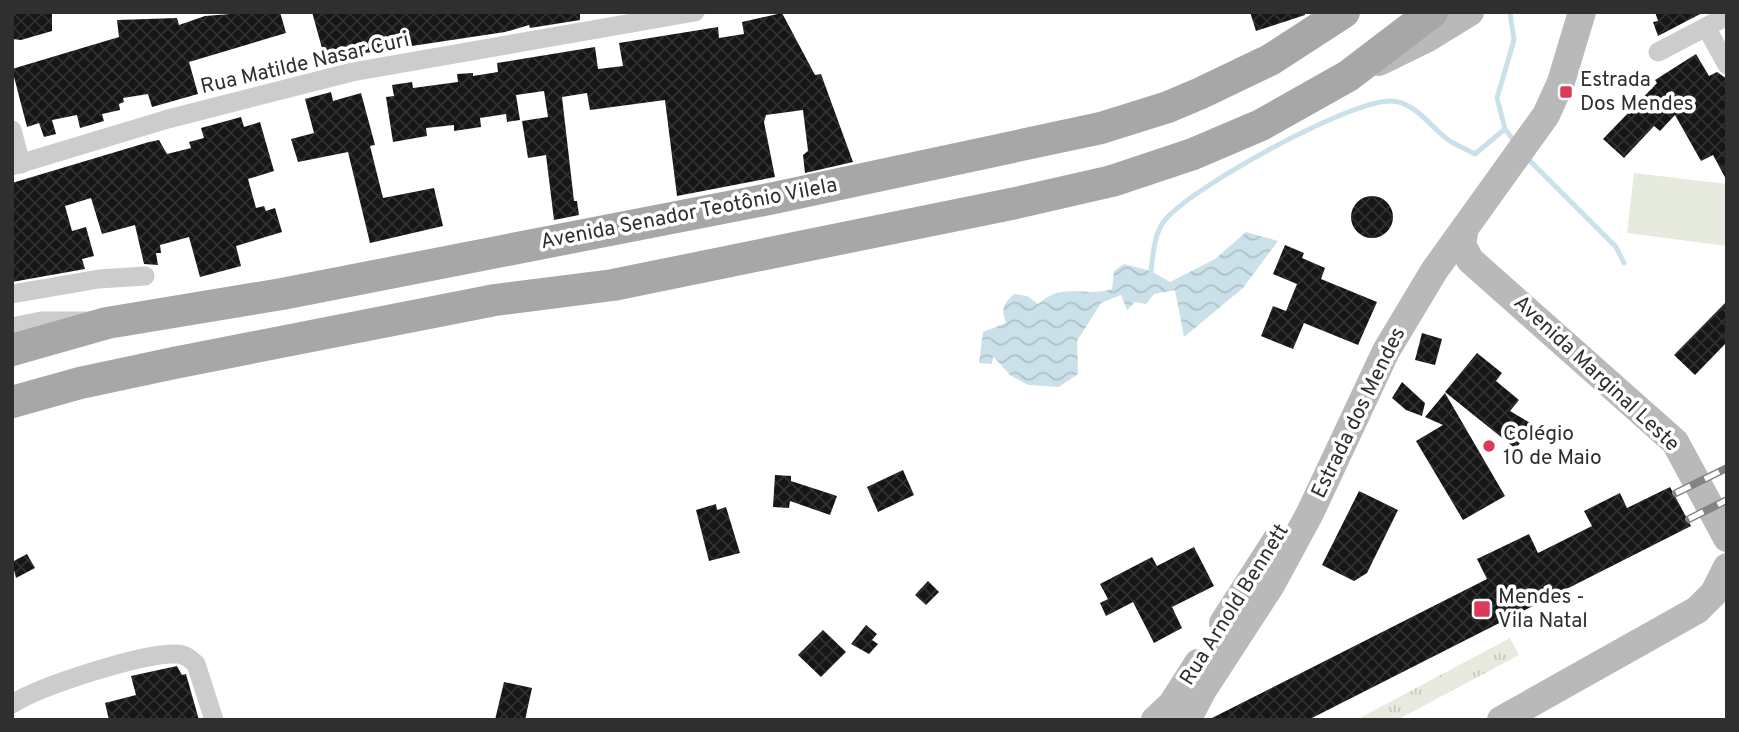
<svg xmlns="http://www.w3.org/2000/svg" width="1739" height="732" font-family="Overpass,sans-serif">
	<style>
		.grass { fill: url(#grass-tufts) }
		.pitch { fill: #e6ebdd }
		.water { fill: url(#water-waves) }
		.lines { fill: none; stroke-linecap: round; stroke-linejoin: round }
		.stream { stroke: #cae1ea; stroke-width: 5 }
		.building { fill: url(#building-cross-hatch) }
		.street { stroke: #ccc; stroke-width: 19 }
		.secondary { stroke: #b9b9b9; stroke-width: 28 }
		.primary { stroke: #a7a7a7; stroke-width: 32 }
		.rail-casing { stroke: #848484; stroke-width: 8 }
		.rail { stroke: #fff; stroke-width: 5; stroke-dasharray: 16; stroke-linecap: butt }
		.poi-dot { fill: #dc3a58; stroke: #fff; stroke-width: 2.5 }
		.labels { text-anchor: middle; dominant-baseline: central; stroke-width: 7; stroke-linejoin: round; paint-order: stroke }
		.street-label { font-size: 21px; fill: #2f2f2f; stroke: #fff }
		.poi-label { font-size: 21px; fill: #2f2f2f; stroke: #fff; text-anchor: start }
	</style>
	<defs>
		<pattern id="grass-tufts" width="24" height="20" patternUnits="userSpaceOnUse" patternTransform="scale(1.75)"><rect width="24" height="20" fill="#e6ebdd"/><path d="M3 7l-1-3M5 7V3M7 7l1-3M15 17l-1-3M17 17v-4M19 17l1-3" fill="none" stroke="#c6cabe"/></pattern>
		<pattern id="water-waves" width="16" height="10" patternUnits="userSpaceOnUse" patternTransform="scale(1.75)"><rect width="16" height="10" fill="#cae1ea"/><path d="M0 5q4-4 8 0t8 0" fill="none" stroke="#aec1c9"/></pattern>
		<pattern id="building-cross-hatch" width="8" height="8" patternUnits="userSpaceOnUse" patternTransform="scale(1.75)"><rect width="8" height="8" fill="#161616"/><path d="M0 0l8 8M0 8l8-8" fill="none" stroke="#303030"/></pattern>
	</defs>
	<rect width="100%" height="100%" fill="#fff"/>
	<!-- grass -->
	<polygon class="grass" points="1510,638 1519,655 1397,720 1356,720"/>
	<!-- pitch -->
	<polygon class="pitch" points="1634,173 1727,184 1727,246 1627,233"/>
	<!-- water -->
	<path class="water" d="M 1246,232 L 1278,241 L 1243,288 L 1184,337 L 1175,290 L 1154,294 L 1146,304 L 1135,302 L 1127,310 L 1121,295 L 1101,303 L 1077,341 L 1078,374 L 1059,387 L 1028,385 L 1010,375 L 993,356 L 992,364 L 979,363 L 983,332 L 1006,323 C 1001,309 1003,304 1014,294 L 1027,296 L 1038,304 C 1064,281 1084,298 1112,289 L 1114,271 L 1124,264 L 1151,271 L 1170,282 L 1215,259 Z"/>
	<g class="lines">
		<!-- stream -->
		<g class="stream">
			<polyline points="1510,13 1514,40 1497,98 1505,129 1515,142"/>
			<polyline points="1527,158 1616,247 1624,263"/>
			<path d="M 1151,271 C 1153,255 1154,233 1165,220 C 1192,187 1348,101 1390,101 C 1414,101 1430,126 1447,139 C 1455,145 1466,149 1475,154 L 1505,129"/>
		</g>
	</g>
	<!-- building -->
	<g class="building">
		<polygon points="12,12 52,12 52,31 21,40 12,39"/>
		<polygon points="257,12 280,12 286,33 189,62 198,94 152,107 148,94 123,98 124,102 119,104 120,110 102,114 104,121 80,128 77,115 52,120 56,134 44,137 39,123 27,127 12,69 119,37 117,20 177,18 179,25 205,16"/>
		<polygon points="312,12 580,12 580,20 530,28 529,25 505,32 325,59"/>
		<polygon points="1250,12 1304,12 1305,15 1256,31"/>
		<polygon points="1655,12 1704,12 1658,36 1653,22 1658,21"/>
		<polygon points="782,13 815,75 821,74 853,162 805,173 803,155 808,151 803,110 766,115 764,122 775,177 677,196 665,100 590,110 587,93 562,97 574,201 577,201 579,215 554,220 546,155 528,158 522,121 548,117 544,91 516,95 520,120 507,122 506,114 480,118 481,127 454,131 454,125 426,128 427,136 393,142 386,97 394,96 392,85 412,82 413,88 458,82 457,74 473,73 473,76 498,72 497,63 595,47 598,69 623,66 619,43 718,27 719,38 744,34 742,22"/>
		<polygon points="1696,54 1709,76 1717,72 1727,79 1727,181 1713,155 1701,161 1675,115 1660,131 1654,126 1624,158 1603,139 1657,83 1655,80"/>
		<polygon points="331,92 333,101 361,93 375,145 370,146 383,198 434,188 443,226 370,243 348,152 298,162 291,139 314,133 305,99"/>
		<polygon points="241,117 244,127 260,122 274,171 248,179 256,208 264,206 266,211 275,208 282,232 236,246 241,266 200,277 189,237 160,245 161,253 156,253 158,265 144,264 135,225 102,234 91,198 65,206 72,231 86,227 94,256 82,259 85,269 12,282 12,183 149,142 159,140 167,154 191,148 189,142 204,138 201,128"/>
		<circle cx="1372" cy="217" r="21"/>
		<polygon points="1285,245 1304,253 1302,258 1325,268 1321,279 1377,302 1358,345 1304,323 1293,349 1261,336 1273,306 1286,311 1297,284 1273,274"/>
		<polygon points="1727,301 1727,342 1695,375 1674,355"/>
		<polygon points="1422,333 1442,339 1435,365 1415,360"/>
		<polygon points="1477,353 1502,373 1496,381 1519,400 1510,411 1532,424 1516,449 1445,392"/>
		<polygon points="1402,382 1425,403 1422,416 1406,410 1392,398"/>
		<polygon points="1445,393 1505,496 1463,520 1416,441 1443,425 1425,417"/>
		<polygon points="903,470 914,495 878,512 867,487"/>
		<polygon points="775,475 791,476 791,481 837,496 830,515 790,501 789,508 773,507"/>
		<polygon points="1670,487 1691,526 1308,720 1208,720 1487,579 1477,559 1529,534 1538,553 1592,526 1584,511 1620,493 1627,508"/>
		<polygon points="1359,491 1398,510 1367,573 1354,581 1322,565"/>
		<polygon points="716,504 717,510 726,507 740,553 709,561 696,510"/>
		<polygon points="1194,547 1214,586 1172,607 1182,628 1154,643 1133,602 1106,616 1100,603 1108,599 1100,584 1152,557 1157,566"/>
		<polygon points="27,554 35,568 16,578 12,562"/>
		<polygon points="928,581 939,592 926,605 915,595"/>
		<polygon points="866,625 877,634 872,640 878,644 869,654 851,644"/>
		<polygon points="823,630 846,652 821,677 798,655"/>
		<polygon points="177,666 182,675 186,674 199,720 109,720 105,703 136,695 131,676"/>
		<polygon points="504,682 532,688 525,720 495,720"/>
	</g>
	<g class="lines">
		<!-- street -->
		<g class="street">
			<polyline points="1706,27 1727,65"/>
			<polyline points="1658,52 1727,16"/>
			<polyline points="12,130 21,164"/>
			<polyline points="12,166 168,119 352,72 695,12"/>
			<polyline points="12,294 99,279 145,276"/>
			<polyline points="12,327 41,321 89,321"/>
			<path d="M 12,704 C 40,686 145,652 177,654 C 185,654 190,659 196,664 L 214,720"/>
		</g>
		<!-- secondary -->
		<g class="secondary">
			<polyline points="1379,62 1426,39 1470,12"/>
			<polyline points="1465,228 1462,244 1470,260 1675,442 1727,538"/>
			<polyline points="1223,623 1277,539"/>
			<polyline points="1155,720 1172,704 1198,663"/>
			<polyline points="1187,720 1204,688 1271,585 1310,513 1386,351 1434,271 1546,115 1561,82 1582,12"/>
			<polyline points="1501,720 1697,610 1714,593 1727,567"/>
		</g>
		<!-- primary -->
		<g class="primary">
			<polyline points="12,350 107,323 282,294 774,198 1101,128 1168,107 1201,93 1270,60 1344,12"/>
			<polyline points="12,402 80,383 174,363 495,300 613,285 1016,203 1112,181 1193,154 1261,125 1348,76 1432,12"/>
		</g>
		<defs>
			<g id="rail">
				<polyline points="1676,493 1727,468"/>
				<polyline points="1689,519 1727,500"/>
			</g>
		</defs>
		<!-- rail casing -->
		<use href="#rail" class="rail-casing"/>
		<!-- rail -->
		<use href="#rail" class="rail"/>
	</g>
	<!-- markers -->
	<g class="poi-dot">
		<rect x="1559" y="85" width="14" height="14" rx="3.5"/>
		<circle cx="1489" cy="446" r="7"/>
		<rect x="1473" y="600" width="18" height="18" rx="3.5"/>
	</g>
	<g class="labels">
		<!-- street labels -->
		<g class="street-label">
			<text transform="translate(305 64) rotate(-13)">Rua Matilde Nasar Curi</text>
			<text transform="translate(689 214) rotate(-11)">Avenida Senador Teotônio Vilela</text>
			<text transform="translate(1596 374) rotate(43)">Avenida Marginal Leste</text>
			<text transform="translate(1359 413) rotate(-64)">Estrada dos Mendes</text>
			<text transform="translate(1235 605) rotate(-58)">Rua Arnold Bennett</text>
		</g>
		<!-- poi labels -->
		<g class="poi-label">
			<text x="1580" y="80">Estrada<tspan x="1580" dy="24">Dos Mendes</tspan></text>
			<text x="1503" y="434">Colégio<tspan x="1503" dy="24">10 de Maio</tspan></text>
			<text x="1498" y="597">Mendes -<tspan x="1498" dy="24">Vila Natal</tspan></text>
		</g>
	</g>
	<!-- border -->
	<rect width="1739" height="732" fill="none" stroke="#2f2f2f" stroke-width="28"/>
</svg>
